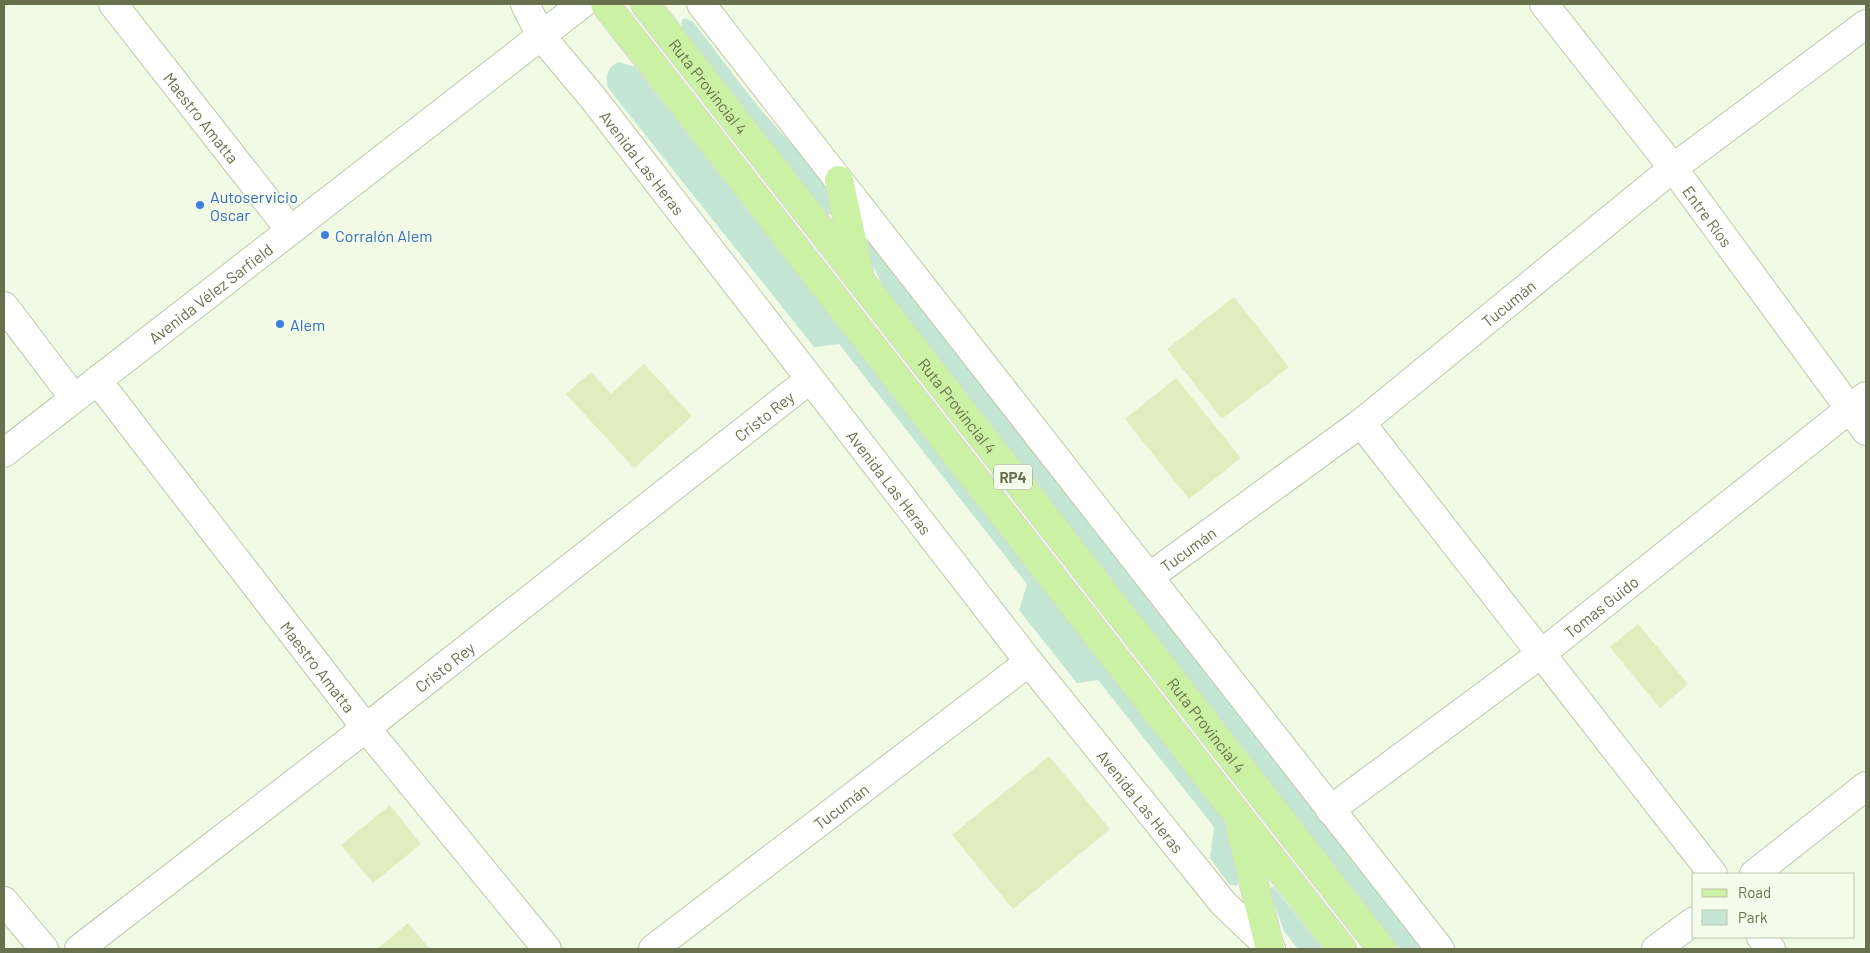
<svg xmlns="http://www.w3.org/2000/svg" width="1870" height="953" font-family="Barlow,sans-serif">
	<style>
		.green { fill: #c5e6d4 }
		.building { fill: #e0edbf }
		.lines { fill: none; stroke-linecap: round; stroke-linejoin: round }
		.minor-casing { stroke: #bec7aa; stroke-width: 30 }
		.secondary-casing { stroke: #bfcaa8; stroke-width: 30 }
		.primary-casing { stroke: #d8dad1; stroke-width: 30 }
		.minor { stroke: #fff; stroke-width: 28 }
		.secondary { stroke: #fff; stroke-width: 28 }
		.primary { stroke: #cbf2a4; stroke-width: 28 }
		.shop-dot { fill: #3f7fe0; stroke: #f4fdeb; stroke-width: 2 }
		.labels { text-anchor: middle; dominant-baseline: central; stroke-width: 4; stroke-linejoin: round; paint-order: stroke }
		.shield { fill: #f4fdeb; stroke: #929a7c; stroke-width: 1 }
		.shield-label { font-size: 15px; font-weight: bold; fill: #68704d }
		.street-label { font-size: 16px; fill: #68704d; stroke: #f4fdeb }
		.shop-label { font-size: 16px; fill: #366cbe; stroke: #f4fdeb; text-anchor: start }
	</style>
	<rect width="100%" height="100%" fill="#f0fae5"/>
	<!-- green -->
	<g class="green">
		<path d="M 686,18 L 694,23 C 719,55 743,89 769,119 C 794,149 826,172 834,211 L 832,215 L 825,213 L 683,32 L 681,23 L 683,19 Z"/>
		<path d="M 619,62 L 635,67 L 1226,821 L 1239,878 L 1237,886 L 1229,884 L 1210,858 L 1214,827 L 1098,680 L 1077,683 L 1019,610 L 1027,584 L 839,344 L 814,347 L 608,88 C 605,76 607,67 619,62 Z"/>
		<polygon points="872,242 1427,949 1399,949 887,294 864,248 867,243"/>
		<polygon points="1272,886 1274,887 1323,949 1298,949 1284,931 1269,890"/>
	</g>
	<!-- building -->
	<g class="building">
		<polygon points="1234,297 1289,367 1222,419 1167,349"/>
		<polygon points="644,364 692,416 634,468 566,394 591,372 611,394"/>
		<polygon points="1176,378 1241,458 1189,499 1125,419"/>
		<polygon points="1638,624 1688,684 1660,708 1610,647"/>
		<polygon points="1049,756 1110,829 1013,909 952,835"/>
		<polygon points="390,805 421,844 373,883 341,845"/>
		<polygon points="408,923 430,949 377,949"/>
	</g>
	<g class="lines">
		<defs>
			<g id="minor">
				<path id="s1" d="M 113,4 L 290,230"/>
				<path id="s2" d="M 1544,4 L 1673,168 L 1866,431"/>
				<polyline points="4,306 74,398"/>
				<path id="s3" d="M 97,380 L 366,728 L 547,949"/>
				<polyline points="1361,423 1713,874"/>
				<path id="s4" d="M 1149,577 L 1361,423 L 1673,168 L 1866,24"/>
				<path id="s5" d="M 1330,810 L 1542,653 L 1866,396"/>
				<polyline points="1754,874 1866,786"/>
				<polyline points="4,901 44,949"/>
				<polyline points="1761,937 1771,949"/>
				<path id="s6" d="M 79,949 L 366,728 L 809,380"/>
				<path id="s7" d="M 653,949 L 1029,662"/>
				<polyline points="1656,949 1694,921"/>
			</g>
			<g id="secondary">
				<path id="s8" d="M 525,4 L 541,36 L 593,98 L 1029,662 L 1223,903 L 1271,949"/>
				<polyline points="701,4 1440,949"/>
				<path id="s9" d="M 4,453 L 582,4"/>
			</g>
			<g id="primary">
				<polyline points="605,4 1342,949"/>
				<path id="s10" d="M 645,4 L 1382,949"/>
				<polyline points="839,180 859,273"/>
				<polyline points="1240,826 1270,949"/>
			</g>
		</defs>
		<!-- minor casing -->
		<use href="#minor" class="minor-casing"/>
		<!-- secondary casing -->
		<use href="#secondary" class="secondary-casing"/>
		<!-- primary casing -->
		<use href="#primary" class="primary-casing"/>
		<!-- minor -->
		<use href="#minor" class="minor"/>
		<!-- secondary -->
		<use href="#secondary" class="secondary"/>
		<!-- primary -->
		<use href="#primary" class="primary"/>
	</g>
	<!-- markers -->
	<g class="shop-dot">
		<circle cx="200" cy="205" r="5"/>
		<circle cx="325" cy="235" r="5"/>
		<circle cx="280" cy="324" r="5"/>
	</g>
	<g class="labels">
		<!-- shield labels -->
		<rect class="shield" x="994" y="464.5" width="38" height="25" rx="4"/>
		<g class="shield-label">
			<text x="1013" y="477">RP4</text>
		</g>
		<!-- street labels -->
		<g class="street-label">
			<text stroke="none"><textPath href="#s10" startOffset="104">Ruta Provincial 4</textPath></text>
			<text stroke="none"><textPath href="#s1" startOffset="144">Maestro Amatta</textPath></text>
			<text stroke="none"><textPath href="#s8" startOffset="198">Avenida Las Heras</textPath></text>
			<text stroke="none"><textPath href="#s2" startOffset="268">Entre Ríos</textPath></text>
			<text stroke="none"><textPath href="#s9" startOffset="261">Avenida Vélez Sarfield</textPath></text>
			<text stroke="none"><textPath href="#s4" startOffset="452">Tucumán</textPath></text>
			<text stroke="none"><textPath href="#s10" startOffset="509">Ruta Provincial 4</textPath></text>
			<text stroke="none"><textPath href="#s6" startOffset="868">Cristo Rey</textPath></text>
			<text stroke="none"><textPath href="#s8" startOffset="602">Avenida Las Heras</textPath></text>
			<text stroke="none"><textPath href="#s4" startOffset="48">Tucumán</textPath></text>
			<text stroke="none"><textPath href="#s5" startOffset="339">Tomas Guido</textPath></text>
			<text stroke="none"><textPath href="#s6" startOffset="462">Cristo Rey</textPath></text>
			<text stroke="none"><textPath href="#s3" startOffset="362">Maestro Amatta</textPath></text>
			<text stroke="none"><textPath href="#s10" startOffset="914">Ruta Provincial 4</textPath></text>
			<text stroke="none"><textPath href="#s8" startOffset="1008">Avenida Las Heras</textPath></text>
			<text stroke="none"><textPath href="#s7" startOffset="236">Tucumán</textPath></text>
		</g>
		<!-- shop labels -->
		<g class="shop-label">
			<text x="210" y="196">Autoservicio<tspan x="210" dy="18">Oscar</tspan></text>
			<text x="335" y="235">Corralón Alem</text>
			<text x="290" y="324">Alem</text>
		</g>
	</g>
	<!-- border -->
	<rect width="1870" height="953" fill="none" stroke="#68704d" stroke-width="10"/>
	<!-- legend -->
	<rect x="1692" y="873" width="162" height="65" fill="#f4fdeb" stroke="#bcc5ac"/>
	<rect x="1702" y="889" width="25" height="8" fill="#cbf2a4" stroke="#bcc5ac"/>
	<text x="1738" y="898" font-size="15" fill="#68704d">Road</text>
	<rect x="1702" y="910" width="25" height="15" fill="#c5e6d4" stroke="#bcc5ac"/>
	<text x="1738" y="923" font-size="15" fill="#68704d">Park</text>
</svg>
